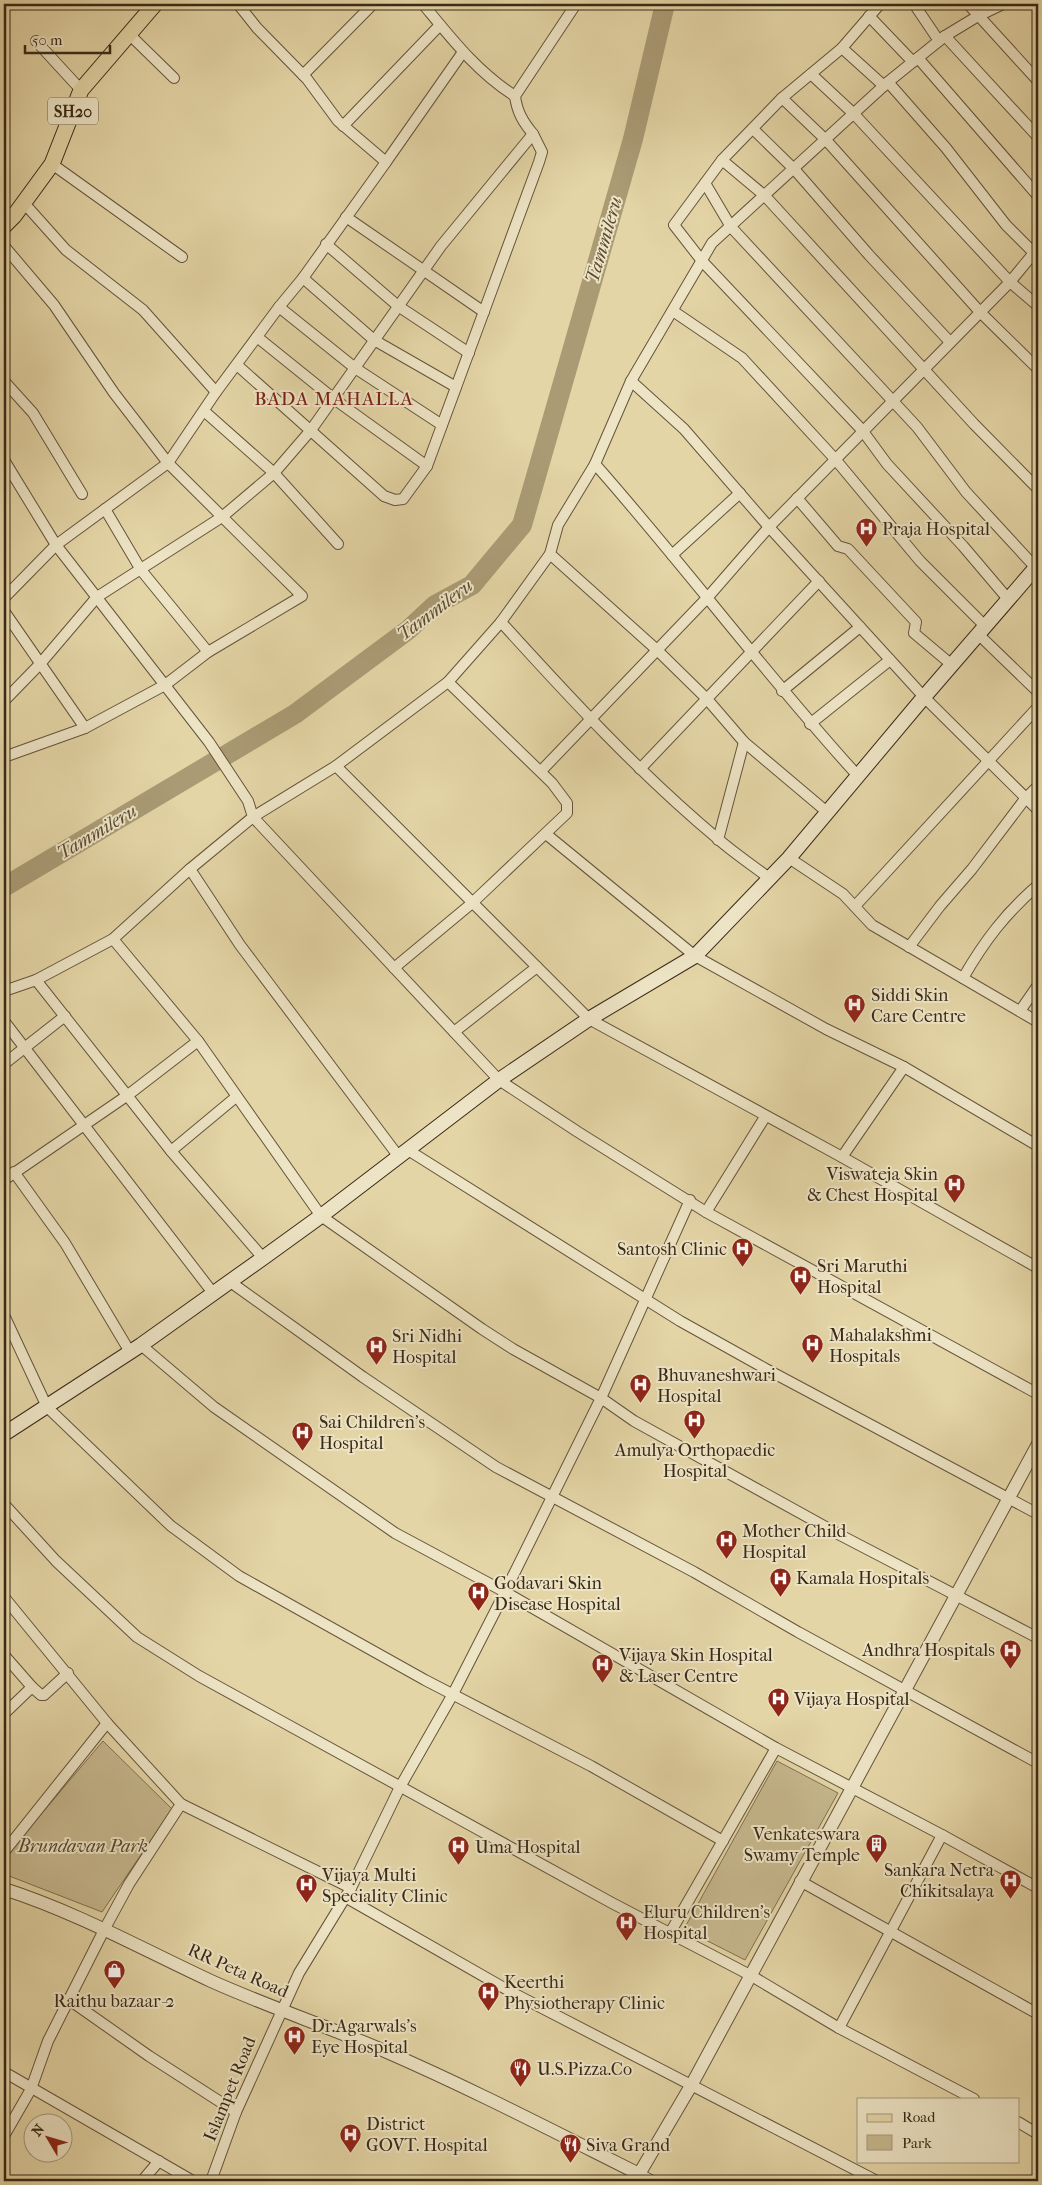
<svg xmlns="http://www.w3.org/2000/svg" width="1042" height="2185" font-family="'IM FELL French Canon',serif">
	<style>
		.green { fill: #c7b88e; stroke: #807052 }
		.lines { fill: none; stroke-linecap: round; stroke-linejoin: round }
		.river { stroke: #aa9b75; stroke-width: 20 }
		.minor-casing { stroke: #64543b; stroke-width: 12 }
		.tertiary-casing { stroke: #64543b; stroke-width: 14 }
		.secondary-casing { stroke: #392917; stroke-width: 16 }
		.primary-casing { stroke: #392917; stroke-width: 17 }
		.minor { stroke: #ede4c5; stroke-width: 10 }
		.tertiary { stroke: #ede4c5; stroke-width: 12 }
		.secondary { stroke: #ede4c5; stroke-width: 14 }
		.primary { stroke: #e4d5a6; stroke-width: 15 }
		.labels { text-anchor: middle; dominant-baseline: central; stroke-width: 4; stroke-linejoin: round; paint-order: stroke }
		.shield { fill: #ede4c5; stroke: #6f614b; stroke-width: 1 }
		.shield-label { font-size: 16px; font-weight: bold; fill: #392917 }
		.poi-label { font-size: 18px; fill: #392917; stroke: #ede4c5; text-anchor: start }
		.park-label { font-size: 18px; font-style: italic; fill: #55462f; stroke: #ede4c5 }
		.street-label { font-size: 18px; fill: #392917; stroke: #ede4c5 }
		.water-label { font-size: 19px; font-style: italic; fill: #5b4b33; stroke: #ede4c5 }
		.neighbourhood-label { font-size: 19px; letter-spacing: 1px; fill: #7a1f14; stroke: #ede4c5 }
	</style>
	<rect width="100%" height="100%" fill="#e4d5a6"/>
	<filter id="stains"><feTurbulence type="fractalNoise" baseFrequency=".004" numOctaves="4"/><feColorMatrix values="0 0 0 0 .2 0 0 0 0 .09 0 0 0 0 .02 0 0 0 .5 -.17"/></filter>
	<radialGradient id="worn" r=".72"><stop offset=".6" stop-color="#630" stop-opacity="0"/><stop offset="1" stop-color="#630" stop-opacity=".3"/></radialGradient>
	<!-- green -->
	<g class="green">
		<polygon points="103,1741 172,1809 102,1912 4,1874 4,1858"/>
		<polygon points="777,1761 838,1793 745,1960 684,1929"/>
	</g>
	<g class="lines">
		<!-- river -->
		<polyline class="river" points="4,887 295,714 408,630 435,605 472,585 522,525 633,139 665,4"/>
		<defs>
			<g id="minor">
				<polyline points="238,4 257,28 307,79 338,121 386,162 463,52"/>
				<path d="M 423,4 C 451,38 477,72 515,96"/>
				<polyline points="880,4 842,48 782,98 722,160 674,225 702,261 862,430 887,464 963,546 1008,599"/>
				<polyline points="914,4 939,41"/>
				<polyline points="968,4 1038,81"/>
				<polyline points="869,16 913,62"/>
				<polyline points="129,34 174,78"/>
				<polyline points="945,36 1038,137"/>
				<polyline points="36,41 81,90"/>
				<polyline points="842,48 884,86"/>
				<polyline points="918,58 1038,196"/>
				<polyline points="811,74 854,114 1010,282 1038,306"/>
				<polyline points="303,75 373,4"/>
				<polyline points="888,82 946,148 1006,225 1038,257"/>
				<polyline points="782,98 826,140 980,312 1038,369"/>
				<polyline points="343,126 440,25"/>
				<polyline points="753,129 795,170 869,255 950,342"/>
				<polyline points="722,160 765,196 974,424 1038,489"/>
				<polyline points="52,164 182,257"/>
				<polyline points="705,183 731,227 917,427 966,492 1036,568"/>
				<polyline points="24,203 66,250 143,310 216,392"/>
				<polyline points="346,217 484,312"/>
				<polyline points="326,244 398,306 469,353"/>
				<polyline points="4,246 54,305 114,393 168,463 302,596 208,652 165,685 85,728 4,757"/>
				<polyline points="303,278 374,340 456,387"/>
				<polyline points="279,307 355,368 442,425"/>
				<polyline points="673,311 742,358 835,459 920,561 985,626"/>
				<polyline points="257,337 334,399 427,466 539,162 542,152 533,134"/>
				<polyline points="237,365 384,496 395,500 403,499 427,466"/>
				<polyline points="4,381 33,413 82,494"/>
				<polyline points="631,381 684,429 769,527 924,697 1038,810"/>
				<polyline points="204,411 274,473 338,544"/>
				<polyline points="4,460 56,545 209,742 248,801 253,817 190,869 240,945 399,1157"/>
				<path d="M 595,464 C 685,566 766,675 858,776"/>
				<polyline points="797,498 838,546 848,549 916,622 914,633 952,665"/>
				<polyline points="105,509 141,570 208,652"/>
				<polyline points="550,554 501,622 448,682 336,766 253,817 499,1080 578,1132 706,1212 1038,1394"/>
				<polyline points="672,555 740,493"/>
				<polyline points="4,598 56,545 168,463 216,392 279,307 303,278 386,162"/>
				<polyline points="4,611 85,728"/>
				<path d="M 501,622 C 570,698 639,773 718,839 C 734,853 752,865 769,878"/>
				<polyline points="978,634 1038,692"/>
				<polyline points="782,691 860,627"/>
				<path d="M 4,701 L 40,664 L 97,597 L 222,517 L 274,473 L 311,430 L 441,246 L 533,134 C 523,122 517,112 515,96 L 576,4"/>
				<polyline points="810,724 890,660"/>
				<polyline points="336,766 589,1019 842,1157 1038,1268"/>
				<polyline points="640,769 819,581"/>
				<polyline points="541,771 708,597 769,527 1010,282 1038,248"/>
				<polyline points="827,812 744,742 707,699 657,650 550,554 558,525 595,464 631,381 712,243 888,82 945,36 978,16 1003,4"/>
				<polyline points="546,834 695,956 826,1029 904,1067 1038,1146"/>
				<polyline points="718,840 744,742"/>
				<polyline points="789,858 843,894 872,925 1038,1022"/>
				<polyline points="856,905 1038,707"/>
				<polyline points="113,939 198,1041 321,1216 482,1329 513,1349 601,1398 634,1421 842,1536 1038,1638"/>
				<polyline points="909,947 940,906 972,869 1025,799 1038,786"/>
				<polyline points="394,968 471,904 567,813 567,803 552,783 448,682"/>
				<path d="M 963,978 C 985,940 1005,914 1038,885"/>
				<polyline points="36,980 171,1151 263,1258"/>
				<polyline points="4,991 36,980 113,939 190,869"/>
				<polyline points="1020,1011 1038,985"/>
				<polyline points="4,1021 213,1293"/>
				<polyline points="454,1032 537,967"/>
				<polyline points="4,1064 65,1016"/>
				<polyline points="408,1150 680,1321 766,1369 1038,1514"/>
				<polyline points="171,1151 236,1097"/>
				<polyline points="842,1157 904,1067"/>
				<polyline points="14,1172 65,1243 130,1352"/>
				<polyline points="4,1180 128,1095 198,1041"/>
				<polyline points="706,1212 765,1117"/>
				<polyline points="229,1281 363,1377 496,1467 694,1572 798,1632 1038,1763"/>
				<polyline points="4,1315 47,1407 171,1526 239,1576 425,1680 591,1766 723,1841"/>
				<polyline points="141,1345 214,1407 395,1533 505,1592 776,1748 942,1835"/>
				<polyline points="4,1504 56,1561 137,1637 199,1676 612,1903 750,1975 839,2028 974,2099"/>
				<polyline points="4,1597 107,1723 181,1804 351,1888"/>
				<polyline points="4,1655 32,1687"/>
				<polyline points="4,1714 32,1687 41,1695 44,1695 68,1673"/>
				<polyline points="4,1852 107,1723"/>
				<polyline points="800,1881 1038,2014"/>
				<polyline points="345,1897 513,1993 877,2181"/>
				<polyline points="670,1933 776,1748"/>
				<polyline points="68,1999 149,2056 236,2112"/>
				<polyline points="839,2028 942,1835 1038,1888"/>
				<polyline points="4,2072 193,2181"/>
				<polyline points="1018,2122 1038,2134"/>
				<polyline points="4,2136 31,2089 48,2041 104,1930 129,1884 181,1804"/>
				<polyline points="639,2174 653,2181"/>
				<polyline points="142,2181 159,2161"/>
				<polyline points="211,2181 236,2112 299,1973 351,1888 400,1787 453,1694 505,1592 601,1398 690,1200"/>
			</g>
			<g id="tertiary">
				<path d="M 4,1889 C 76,1912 142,1949 211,1981 C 269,2007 329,2027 387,2052 C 472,2089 555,2132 639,2174"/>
				<polyline points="635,2181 692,2084 1038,1444"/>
			</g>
			<polyline id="secondary" points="4,1434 141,1345 263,1258 321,1216 499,1080 589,1019 695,956 789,858 924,697 1038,565"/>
			<polyline id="primary" points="4,226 14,216 52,164 81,90 155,4"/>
		</defs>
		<!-- minor casing -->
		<use href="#minor" class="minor-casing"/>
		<!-- tertiary casing -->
		<use href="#tertiary" class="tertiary-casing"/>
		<!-- secondary casing -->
		<use href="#secondary" class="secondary-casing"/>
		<!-- primary casing -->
		<use href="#primary" class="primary-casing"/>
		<!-- minor -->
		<use href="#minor" class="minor"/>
		<!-- tertiary -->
		<use href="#tertiary" class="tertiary"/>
		<!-- secondary -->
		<use href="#secondary" class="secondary"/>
		<!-- primary -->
		<use href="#primary" class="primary"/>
	</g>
	<!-- icons -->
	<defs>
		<symbol id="hospital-pin" viewBox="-11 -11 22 30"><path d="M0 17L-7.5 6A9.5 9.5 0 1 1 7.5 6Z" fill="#8f2418" stroke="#ede4c5"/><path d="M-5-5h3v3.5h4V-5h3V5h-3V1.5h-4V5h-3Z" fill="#fff"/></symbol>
		<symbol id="building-pin" viewBox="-11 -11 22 30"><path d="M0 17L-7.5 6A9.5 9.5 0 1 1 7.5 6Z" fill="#8f2418" stroke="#ede4c5"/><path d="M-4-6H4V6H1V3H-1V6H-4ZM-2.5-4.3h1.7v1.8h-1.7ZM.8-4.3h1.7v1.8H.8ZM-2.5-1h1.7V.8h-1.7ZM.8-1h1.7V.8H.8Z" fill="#fff"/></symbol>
		<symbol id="shop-pin" viewBox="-11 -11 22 30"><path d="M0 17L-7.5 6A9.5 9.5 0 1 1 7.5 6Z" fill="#8f2418" stroke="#ede4c5"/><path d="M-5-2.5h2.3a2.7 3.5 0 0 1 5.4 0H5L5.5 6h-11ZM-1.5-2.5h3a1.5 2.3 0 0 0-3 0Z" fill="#fff"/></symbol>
		<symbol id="restaurant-pin" viewBox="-11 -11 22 30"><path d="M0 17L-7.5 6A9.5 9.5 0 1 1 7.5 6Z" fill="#8f2418" stroke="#ede4c5"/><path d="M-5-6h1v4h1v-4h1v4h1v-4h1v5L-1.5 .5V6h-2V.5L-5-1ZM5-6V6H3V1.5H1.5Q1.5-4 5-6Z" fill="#fff"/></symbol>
	</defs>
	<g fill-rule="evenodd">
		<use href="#hospital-pin" x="854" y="516" width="25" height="34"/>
		<use href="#hospital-pin" x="842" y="992" width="25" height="34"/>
		<use href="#hospital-pin" x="942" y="1172" width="25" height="34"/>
		<use href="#hospital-pin" x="730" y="1236" width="25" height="34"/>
		<use href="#hospital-pin" x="788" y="1264" width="25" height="34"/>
		<use href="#hospital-pin" x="800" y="1332" width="25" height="34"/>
		<use href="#hospital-pin" x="364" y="1334" width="25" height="34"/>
		<use href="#hospital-pin" x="628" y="1372" width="25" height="34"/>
		<use href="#hospital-pin" x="682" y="1408" width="25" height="34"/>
		<use href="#hospital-pin" x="290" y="1420" width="25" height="34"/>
		<use href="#hospital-pin" x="714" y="1528" width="25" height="34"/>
		<use href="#hospital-pin" x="768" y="1566" width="25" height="34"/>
		<use href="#hospital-pin" x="466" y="1580" width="25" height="34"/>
		<use href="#hospital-pin" x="998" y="1638" width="25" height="34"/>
		<use href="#hospital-pin" x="590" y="1652" width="25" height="34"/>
		<use href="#hospital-pin" x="766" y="1686" width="25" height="34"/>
		<use href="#building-pin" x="864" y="1832" width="25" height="34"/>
		<use href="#hospital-pin" x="446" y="1834" width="25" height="34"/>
		<use href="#hospital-pin" x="998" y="1868" width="25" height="34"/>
		<use href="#hospital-pin" x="294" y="1872" width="25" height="34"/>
		<use href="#hospital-pin" x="614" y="1910" width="25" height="34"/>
		<use href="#shop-pin" x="102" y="1958" width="25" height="34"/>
		<use href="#hospital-pin" x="476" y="1980" width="25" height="34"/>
		<use href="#hospital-pin" x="282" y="2024" width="25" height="34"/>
		<use href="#restaurant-pin" x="508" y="2056" width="25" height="34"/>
		<use href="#hospital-pin" x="338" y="2122" width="25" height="34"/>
		<use href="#restaurant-pin" x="558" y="2132" width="25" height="34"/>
	</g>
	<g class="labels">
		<!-- shield labels -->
		<rect class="shield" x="48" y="97.5" width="50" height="27" rx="4"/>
		<g class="shield-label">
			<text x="73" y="111">SH20</text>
		</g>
		<!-- poi labels -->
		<g class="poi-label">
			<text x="882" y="529">Praja Hospital</text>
			<text x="871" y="995">Siddi Skin<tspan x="871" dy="21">Care Centre</tspan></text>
			<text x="938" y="1174" text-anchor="end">Viswateja Skin<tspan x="938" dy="21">&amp; Chest Hospital</tspan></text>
			<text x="727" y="1249" text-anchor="end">Santosh Clinic</text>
			<text x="817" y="1266">Sri Maruthi<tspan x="817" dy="21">Hospital</tspan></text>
			<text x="829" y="1335">Mahalakshmi<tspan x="829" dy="21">Hospitals</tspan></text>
			<text x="392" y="1336">Sri Nidhi<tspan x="392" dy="21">Hospital</tspan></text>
			<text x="657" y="1375">Bhuvaneshwari<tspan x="657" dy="21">Hospital</tspan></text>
			<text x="319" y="1422">Sai Children's<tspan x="319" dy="21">Hospital</tspan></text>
			<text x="695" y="1450" text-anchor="middle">Amulya Orthopaedic<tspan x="695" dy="21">Hospital</tspan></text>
			<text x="742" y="1531">Mother Child<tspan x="742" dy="21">Hospital</tspan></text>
			<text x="796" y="1578">Kamala Hospitals</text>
			<text x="494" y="1583">Godavari Skin<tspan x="494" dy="21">Disease Hospital</tspan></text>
			<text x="995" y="1650" text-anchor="end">Andhra Hospitals</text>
			<text x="619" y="1655">Vijaya Skin Hospital<tspan x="619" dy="21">&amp; Laser Centre</tspan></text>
			<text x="794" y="1699">Vijaya Hospital</text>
			<text x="860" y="1834" text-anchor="end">Venkateswara<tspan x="860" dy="21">Swamy Temple</tspan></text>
			<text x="475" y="1847">Uma Hospital</text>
			<text x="994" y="1870" text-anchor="end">Sankara Netra<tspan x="994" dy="21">Chikitsalaya</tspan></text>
			<text x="322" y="1875">Vijaya Multi<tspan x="322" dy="21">Speciality Clinic</tspan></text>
			<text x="643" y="1912">Eluru Children's<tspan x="643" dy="21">Hospital</tspan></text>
			<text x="504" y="1982">Keerthi<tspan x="504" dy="21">Physiotherapy Clinic</tspan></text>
			<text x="114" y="2001" text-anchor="middle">Raithu bazaar-2</text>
			<text x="311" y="2026">Dr.Agarwals's<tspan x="311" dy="21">Eye Hospital</tspan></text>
			<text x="537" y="2069">U.S.Pizza.Co</text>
			<text x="366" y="2124">District<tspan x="366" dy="21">GOVT. Hospital</tspan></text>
			<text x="586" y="2145">Siva Grand</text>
		</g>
		<!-- park labels -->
		<g class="park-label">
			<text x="83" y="1846">Brundavan Park</text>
		</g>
		<!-- street labels -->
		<g class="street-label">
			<text transform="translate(238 1971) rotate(24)">RR Peta Road</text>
			<text transform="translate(230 2089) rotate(-68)">Islampet Road</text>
		</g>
		<!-- water labels -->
		<g class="water-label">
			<text transform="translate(604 240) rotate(-74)">Tammileru</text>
			<text transform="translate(435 610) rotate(-37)">Tammileru</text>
			<text transform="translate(97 832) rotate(-31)">Tammileru</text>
		</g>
		<!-- neighbourhood labels -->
		<g class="neighbourhood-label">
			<text x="334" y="399">BADA MAHALLA</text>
		</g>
	</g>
	<!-- margin -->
	<rect width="1042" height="2185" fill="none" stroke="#e4d5a6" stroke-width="20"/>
	<rect x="5" y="5" width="1032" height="2175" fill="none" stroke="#392917" stroke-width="2.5"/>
	<rect x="10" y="10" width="1022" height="2165" fill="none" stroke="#392917"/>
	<!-- legend -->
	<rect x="857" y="2098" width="162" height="65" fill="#ede4c5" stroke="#a5997f"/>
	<rect x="867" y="2114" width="25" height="8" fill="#e4d5a6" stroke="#a5997f"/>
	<text x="902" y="2122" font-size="15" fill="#392917">Road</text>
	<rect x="867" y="2135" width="25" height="15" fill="#c7b88e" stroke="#a5997f"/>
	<text x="902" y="2148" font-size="15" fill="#392917">Park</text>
	<!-- north arrow -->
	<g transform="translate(48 2138) rotate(308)"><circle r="24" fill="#ede4c5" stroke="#a5997f"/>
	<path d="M0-4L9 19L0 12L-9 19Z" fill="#8f2418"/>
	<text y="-8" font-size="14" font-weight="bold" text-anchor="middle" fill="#392917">N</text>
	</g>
	<!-- scale -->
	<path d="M25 45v8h85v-8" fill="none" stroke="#392917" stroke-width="2.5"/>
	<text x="32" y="45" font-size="15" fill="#392917" stroke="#ede4c5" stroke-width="4" paint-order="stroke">50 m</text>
	<rect width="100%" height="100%" filter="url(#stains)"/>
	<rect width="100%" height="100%" fill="url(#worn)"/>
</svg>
